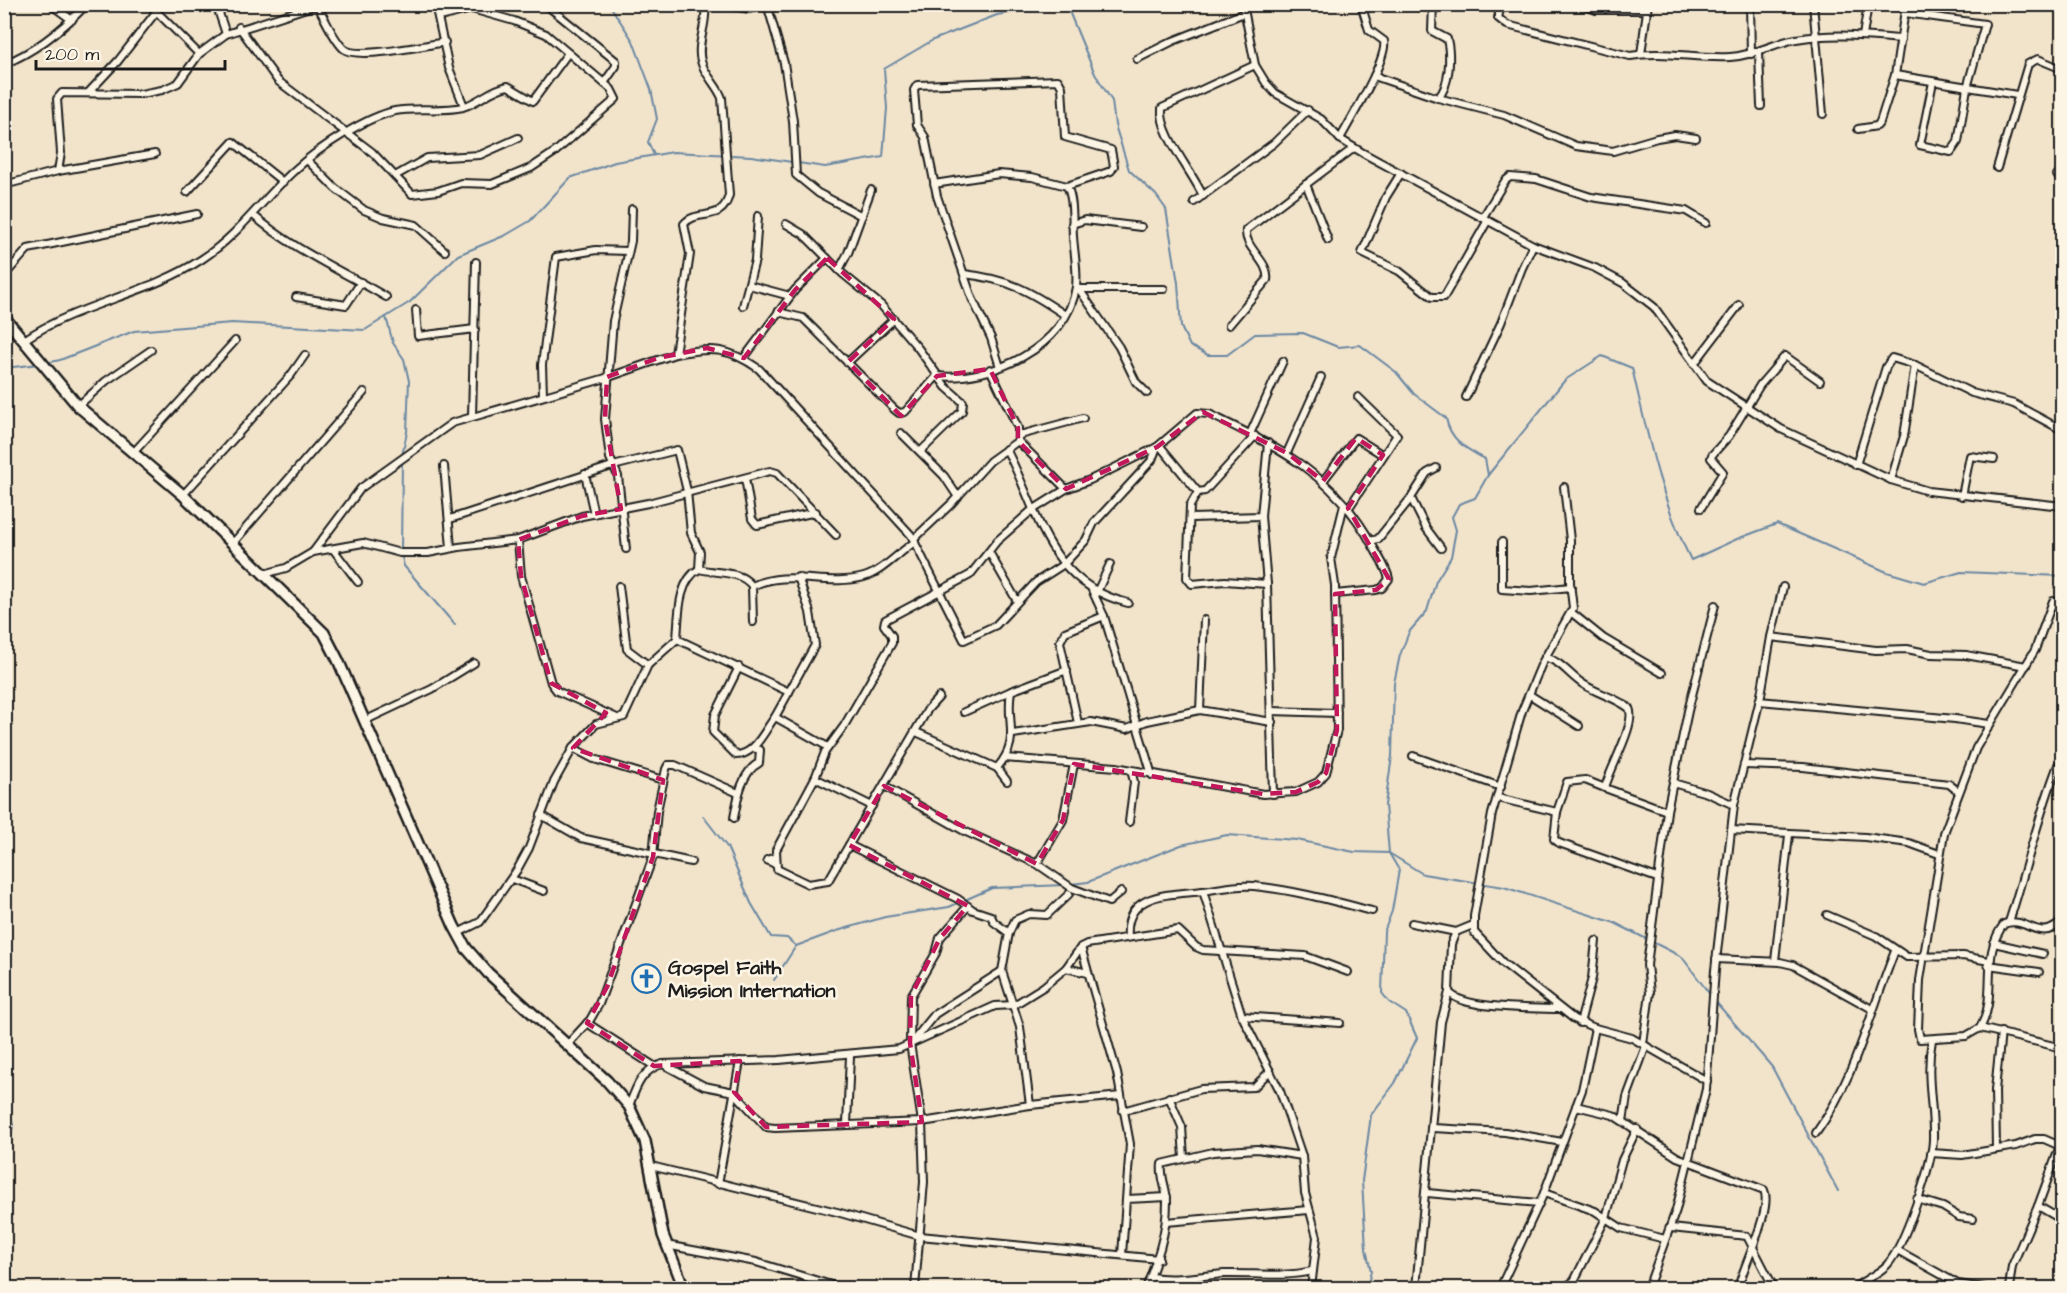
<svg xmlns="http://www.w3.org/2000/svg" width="2067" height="1293" font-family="'Architects Daughter',sans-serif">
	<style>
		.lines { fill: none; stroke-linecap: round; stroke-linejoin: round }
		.stream { stroke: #6b87a2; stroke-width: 2 }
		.street-casing { stroke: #1c1c1c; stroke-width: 10 }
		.secondary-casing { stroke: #1c1c1c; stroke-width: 14 }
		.street { stroke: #fcf5e5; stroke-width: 6 }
		.secondary { stroke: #fcf5e5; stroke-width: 9 }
		.marked { fill: none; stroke: #c2185b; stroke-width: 4.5; stroke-dasharray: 12 8; stroke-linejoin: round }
		.labels { text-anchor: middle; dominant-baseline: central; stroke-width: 5; stroke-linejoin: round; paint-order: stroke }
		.poi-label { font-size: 20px; font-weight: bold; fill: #1c1c1c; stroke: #fcf5e5; text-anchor: start }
	</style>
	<rect width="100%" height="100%" fill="#f2e4cb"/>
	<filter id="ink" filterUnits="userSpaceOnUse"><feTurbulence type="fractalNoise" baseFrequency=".0167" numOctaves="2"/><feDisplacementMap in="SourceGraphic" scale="12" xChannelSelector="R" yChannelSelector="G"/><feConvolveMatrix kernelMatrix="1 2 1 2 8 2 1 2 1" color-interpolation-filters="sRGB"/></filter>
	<g filter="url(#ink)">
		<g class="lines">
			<!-- stream -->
			<g class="stream">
				<polyline points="609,4 633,41 651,89 657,119 648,142 654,155"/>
				<path d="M 1066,4 L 1095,74 L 1112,101 L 1115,125 L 1129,170 L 1156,195 L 1166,209 L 1178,283 L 1181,327 L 1190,346 L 1208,355 L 1227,355 L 1255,334 L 1303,333 L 1338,347 L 1360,345 L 1396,372 L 1414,394 L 1446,418 C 1450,440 1466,449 1485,459 L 1488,475 L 1475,498 L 1459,504 L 1452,517 L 1456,530 L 1451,557 L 1436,581 L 1427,611 L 1409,632 L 1400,655 L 1394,683 L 1392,756 L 1385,805 L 1389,853 L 1399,870 L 1392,911 L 1384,932 L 1382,993 L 1389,1002 L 1406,1013 L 1417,1038 L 1395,1083 L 1371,1115 L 1362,1181 L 1366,1249 L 1371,1271 L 1367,1288"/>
				<polyline points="386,317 393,343 404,359 409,381 407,432 402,456"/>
				<polyline points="46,363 60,360 134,331 232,323 365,330 410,302 458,255 506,235 530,221 570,178 615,162 673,152 751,156 825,167 883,157 887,108 884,69 933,40 997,15 1058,4"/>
				<polyline points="4,368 40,364"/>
				<polyline points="402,462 401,553 404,566 455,625"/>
				<path d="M 1488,475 L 1565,380 L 1602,356 L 1632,368 C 1647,432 1661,501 1691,560 L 1737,539 L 1777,524 L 1887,572 L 1924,583 L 1961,572 L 2062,576"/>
				<polyline points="703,816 727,847 751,903 771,937 787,938 796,946"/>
				<polyline points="1071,884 1088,882 1181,845 1227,835 1297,840 1354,852 1389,853 1423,874 1504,887 1615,923 1682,957 1711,996"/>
				<polyline points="774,980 796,946 837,931 885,917 949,907 992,888 1065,885"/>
				<polyline points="1715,1001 1772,1067 1838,1191"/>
				<polyline points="4,1098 13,1125 4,1173"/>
			</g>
			<defs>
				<g id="street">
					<polyline points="50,4 72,20"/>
					<polyline points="149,4 199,54"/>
					<polyline points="216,4 226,34"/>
					<polyline points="435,4 449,68 464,106"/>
					<polyline points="545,4 616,61 616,66 604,83"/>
					<polyline points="685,4 705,7"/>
					<polyline points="720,4 750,9 762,4"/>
					<polyline points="767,4 784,63 793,121 796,175 818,193 862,216"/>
					<polyline points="1243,4 1255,65 1266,83 1275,93 1321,119 1340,139 1363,153 1533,245 1595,268 1623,283 1654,307 1707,381 1781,429 1891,480 1928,491 2062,506"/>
					<path d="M 1433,4 L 1432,31 L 1447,39 C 1451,55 1450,86 1438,98"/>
					<path d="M 1501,4 L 1498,18 L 1507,25 L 1630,56 C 1663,50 1696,59 1730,57 C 1754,56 1773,43 1796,39 C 1831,33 1866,36 1901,39"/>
					<polyline points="1580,4 1596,10 1647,10"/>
					<polyline points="1750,4 1751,54"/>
					<polyline points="1813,4 1823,114"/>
					<path d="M 317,5 C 325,18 333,39 344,49 C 357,60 427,45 445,42"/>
					<polyline points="1905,13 1985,24 1967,88 1958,142 1951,152 1920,145 1933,82"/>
					<polyline points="239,27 278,81 372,152 412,194 438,191 461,183 492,184 531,168 555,152 616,99 611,89 546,34 514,21 472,9 440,17"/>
					<polyline points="1863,36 1868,4"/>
					<polyline points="1759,52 1761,106"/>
					<polyline points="1641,54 1648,4"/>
					<polyline points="1137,59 1173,41 1244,13"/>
					<path d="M 4,64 C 37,51 63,29 87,4"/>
					<polyline points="1895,75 2017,95"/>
					<polyline points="1374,76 1438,98 1504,115 1576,146 1613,151 1657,138 1675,135 1696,138"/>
					<polyline points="89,92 118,61 156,12"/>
					<polyline points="1858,129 1877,126 1880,122 1895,75 1906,4"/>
					<path d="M 1340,139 C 1350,120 1388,59 1384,41 L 1369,30 L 1361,4"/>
					<polyline points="307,160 335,188 364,210 383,218 416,225 445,251"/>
					<polyline points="1997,168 2028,64 2038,59 2062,69"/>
					<polyline points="58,171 61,153 57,99 62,93 141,94 162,90 178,83 199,54 226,34 319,4"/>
					<polyline points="1401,173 1386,197 1362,253 1399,271 1432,297 1444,297 1488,220"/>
					<polyline points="2057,175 2062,182"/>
					<polyline points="395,176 427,158 480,155 518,138"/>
					<polyline points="934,184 999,174 1032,177 1067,186 1111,171 1114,166 1111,150 1065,137 1062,87 1058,80 917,85 914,90 917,125 925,137 937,196 972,298 991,338 1000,367"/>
					<polyline points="1306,184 1328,240"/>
					<polyline points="4,185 58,171 155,154"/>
					<polyline points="187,192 233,142 283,182"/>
					<path d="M 1203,196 C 1192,171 1159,134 1162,108 L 1255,65"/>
					<polyline points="1194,202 1274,143 1308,110"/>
					<path d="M 253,215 C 292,249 342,271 386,297"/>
					<polyline points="1483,217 1505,181 1510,177 1536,179 1591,197 1686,211 1706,223"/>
					<polyline points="786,224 803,234 843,274 881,305 918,348 946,387 963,402 962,411 921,451"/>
					<polyline points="1072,224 1085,220 1141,227"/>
					<polyline points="839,270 848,253 871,190"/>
					<path d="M 964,274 C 1008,279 1030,291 1065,315"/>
					<polyline points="4,276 28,249 197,214"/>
					<polyline points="749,285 790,296"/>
					<polyline points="1078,289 1164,289"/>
					<polyline points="1079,289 1119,347 1136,382 1147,393"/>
					<polyline points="296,297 346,305 361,282"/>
					<polyline points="743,306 755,260 758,216"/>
					<polyline points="416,310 418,336 475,329"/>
					<path d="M 778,312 L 803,318 L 894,409 L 899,413 L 905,412 L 937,376 C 992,382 1067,347 1076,287 C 1078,270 1074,253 1073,236 C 1072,221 1074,200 1067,186"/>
					<path d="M 1229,325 L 1267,280 C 1270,261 1244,249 1246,230 L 1354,148"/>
					<path d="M 24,340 C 78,303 148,295 202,259 C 240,234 264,197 297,168 C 319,148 366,117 395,111 C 417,107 441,112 463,107 C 479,102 491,89 508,86 L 533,101 L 568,53"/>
					<path d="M 675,354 C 711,347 728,347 759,369 L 911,535 L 964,640 L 996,625 L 1036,582 L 1064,564 L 1086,540 L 1094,523 L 1152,460 L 1157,447"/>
					<polyline points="744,358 795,290 827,258"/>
					<polyline points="848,362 894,319"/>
					<polyline points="1694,364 1739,305"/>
					<polyline points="990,369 1018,428 1018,441 1066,489"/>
					<polyline points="543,395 542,365 556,257 596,250 628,251"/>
					<polyline points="1466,397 1501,323 1522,268 1533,245"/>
					<polyline points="78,406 106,381 151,350"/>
					<polyline points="472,416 476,262"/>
					<polyline points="901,433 944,476 958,497"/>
					<polyline points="1250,434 1283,361"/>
					<polyline points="1020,435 1083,418"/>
					<polyline points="1255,436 1205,491 1198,492 1190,506 1187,578 1192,584 1225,581 1267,584"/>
					<polyline points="1160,446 1198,492"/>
					<path d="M 1006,449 C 1039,511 1047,583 1128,603"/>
					<polyline points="133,453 235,341"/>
					<polyline points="1287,453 1321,377"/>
					<polyline points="1856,465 1886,367 1892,358 1915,365 1972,393 2014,404 2062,430"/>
					<polyline points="444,466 451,548"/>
					<polyline points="585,474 594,514"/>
					<polyline points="745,478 752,519 757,525 816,512"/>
					<polyline points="1891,480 1904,436 1915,365"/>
					<polyline points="1323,481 1356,438 1383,455"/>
					<polyline points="1564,487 1570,540 1570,583 1573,608 1542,663 1522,711 1492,814 1474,916 1474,932 1503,963 1574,1019 1595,1028 1632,1038 1707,1081"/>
					<polyline points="183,495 291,375 305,355"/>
					<polyline points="1962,496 1970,456 1994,459"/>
					<polyline points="1411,498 1426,528 1441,548"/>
					<polyline points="1701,508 1723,472 1711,458 1712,455 1729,436 1760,385 1785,356 1820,381"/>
					<polyline points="1348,509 1397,435 1358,397"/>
					<polyline points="1261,516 1267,584 1273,794"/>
					<polyline points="1191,518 1261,516 1268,443"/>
					<path d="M 450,519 L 609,467 L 677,450 L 687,491 L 691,533 L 700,552 L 699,569 C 677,582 679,617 677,639 L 648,665 L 624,717 L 596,724 L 573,748 L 554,782 L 529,848 L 517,870 L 480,922 L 458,933"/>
					<polyline points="914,539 951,504 990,461 1018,441"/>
					<polyline points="518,540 521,576 551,683 557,691 617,718"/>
					<polyline points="1370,541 1378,539 1411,498 1427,473 1436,468"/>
					<polyline points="1502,542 1502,589 1531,591 1571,587"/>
					<polyline points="233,543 364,392"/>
					<polyline points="333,549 358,582"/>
					<polyline points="626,549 618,476 610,458 605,419 613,321 631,241 632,209"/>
					<polyline points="313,552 363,543 400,553 428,553 459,547 518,540 582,516 648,503 770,471 777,473 836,535"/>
					<polyline points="989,552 1017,601"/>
					<path d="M 699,569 C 718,574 740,570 752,586"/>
					<path d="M 264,574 L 286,568 L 313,552 L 361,488 L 452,423 L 606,378 L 675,354 L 690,254 L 684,224 C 697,208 722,224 729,195 L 722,98 C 717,85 704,74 701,61 C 696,44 708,23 705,4"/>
					<polyline points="798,577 810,612 815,645 775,717 828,747"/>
					<polyline points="619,586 627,649 648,665"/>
					<polyline points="1097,592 1110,564"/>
					<path d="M 2053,601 L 2035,650 L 1976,748 L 1944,833 L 1920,980 L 1918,1029 L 1920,1039 L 1966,1036 L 1980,1028 C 1999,996 1979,956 2004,924 C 2027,915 2039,945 2062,921"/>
					<polyline points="1572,613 1603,638 1662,673"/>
					<polyline points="1104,616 1152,775"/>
					<path d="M 753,622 L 752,586 C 788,569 827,587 864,577 C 882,572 899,552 915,542"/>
					<polyline points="1771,637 1783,587"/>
					<polyline points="677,639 789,692"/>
					<path d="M 739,667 L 715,715 L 713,732 L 736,755 C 755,755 764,731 775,717"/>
					<polyline points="1530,695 1579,726"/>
					<path d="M 939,697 L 928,709 L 828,881 L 808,884 L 777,869 L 776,850 L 815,778 L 825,752 L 844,726 L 892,643 L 892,636 L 884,625 L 885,620 L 970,575 L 997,541 L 1031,511 L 1066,489 L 1090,480 L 1157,447 L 1197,413 L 1209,414 C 1279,448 1334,474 1373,546 C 1378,556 1387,568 1389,579 L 1382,588 L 1376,590 L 1335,594"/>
					<polyline points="1759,701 1955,719 1989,724"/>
					<polyline points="1200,710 1204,620"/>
					<polyline points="1271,711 1337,713"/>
					<polyline points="964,712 1011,691"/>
					<polyline points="364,721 432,689 474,663"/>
					<polyline points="1078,723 1060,642 1065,632 1104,616 1092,590"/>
					<polyline points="916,732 997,768"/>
					<polyline points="1013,734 1091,722 1127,729 1147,721 1200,710 1272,722"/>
					<polyline points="573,748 594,759 663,780"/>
					<polyline points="1413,756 1501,787"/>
					<polyline points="1005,758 1116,767 1263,794 1296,792 1318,782 1326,773 1337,730 1335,585 1331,558 1344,505"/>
					<polyline points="1744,765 1803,767 1949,784 1959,792"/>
					<polyline points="815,778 872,806"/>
					<path d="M 1007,781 L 997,768 C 1022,739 1005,723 1011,691 L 1067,670"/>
					<polyline points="1673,783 1707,793 1734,805"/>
					<polyline points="884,786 964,831 1037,864 1072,888 1109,902 1121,892"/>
					<polyline points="1605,788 1667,811"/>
					<path d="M 1498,798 L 1557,812 L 1567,782 L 1585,780 L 1605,788 C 1609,770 1637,723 1629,708 C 1615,697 1598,694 1583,684 C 1569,675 1562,662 1545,657"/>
					<polyline points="1557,812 1554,839 1559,843 1657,878"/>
					<polyline points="541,815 581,838 691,862"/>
					<path d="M 734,818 C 737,801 741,772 759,763 L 760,750 L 753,748"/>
					<polyline points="1129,822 1134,782 1131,770"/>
					<polyline points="1731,830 1865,837 1909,843 1939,854"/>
					<polyline points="849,845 958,899 973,910 991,916 994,922 1009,933 1002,971 1020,1027 1030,1105"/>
					<polyline points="775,857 767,860 775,864"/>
					<polyline points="1037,864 1063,820 1074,764"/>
					<polyline points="512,879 544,891"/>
					<polyline points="1203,891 1242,1016 1280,1091 1302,1156 1305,1193 1317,1237 1311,1288"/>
					<polyline points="1827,915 1876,936 1907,957 1963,956 1989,961"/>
					<path d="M 2009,922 C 2026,870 2038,816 2058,765"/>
					<polyline points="1412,923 1456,932"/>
					<polyline points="1009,933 1015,920 1029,914 1047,915 1069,894"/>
					<path d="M 1128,937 C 1124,891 1172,895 1203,891 C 1220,889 1236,884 1254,886 C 1294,890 1333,901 1372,911"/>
					<polyline points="1994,943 2043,954"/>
					<polyline points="1081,947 1117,1073 1130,1144 1122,1255"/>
					<polyline points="1716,959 1780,962 1793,965 1872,1009"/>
					<polyline points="1775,961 1789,835"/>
					<polyline points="1988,965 2039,972"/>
					<polyline points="1066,968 1088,973"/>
					<path d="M 1449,992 C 1462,1010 1537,1008 1559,1009"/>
					<polyline points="1242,1016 1340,1023"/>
					<polyline points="587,1023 654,1066"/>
					<polyline points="1580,1023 1592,978 1596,941"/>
					<polyline points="1980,1028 2062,1048"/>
					<polyline points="913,1041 935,1014 1002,971"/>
					<polyline points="568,1044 590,1020 599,1004 653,857 657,811 666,769 668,765 675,765 738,793"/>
					<polyline points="1643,1044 1650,993 1647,965 1667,811 1688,711 1715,605"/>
					<polyline points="663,1064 704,1086 734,1092 766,1127 775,1128 922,1122 1030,1105 1121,1096"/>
					<polyline points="1169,1097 1182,1127 1184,1158"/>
					<path d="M 629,1106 C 636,1087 642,1069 663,1064 L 779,1060 L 899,1049 L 995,1006 L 1014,1005 L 1043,987 L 1066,968 L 1081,947 L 1087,944 L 1178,930 L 1196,947 L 1203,950 L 1305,956 L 1348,972"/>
					<path d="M 1576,1106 L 1613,1115 L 1677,1157 L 1764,1190 C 1773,1208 1743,1267 1738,1288"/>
					<polyline points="1123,1111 1201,1089 1254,1087 1270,1071"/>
					<polyline points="1623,1121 1627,1097 1646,1046"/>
					<polyline points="847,1124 850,1056"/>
					<polyline points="1433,1128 1505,1132 1562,1142"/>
					<path d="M 1816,1133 C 1855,1079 1870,1013 1895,951"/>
					<polyline points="1996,1148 1995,1090 2001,1032"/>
					<polyline points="1931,1153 1962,1155 2016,1146 2035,1139 2044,1139 2060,1146 2038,1206 2012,1266 2009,1288"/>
					<polyline points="651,1166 837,1212 920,1236 1159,1259"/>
					<polyline points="718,1184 740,1061"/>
					<polyline points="1427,1193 1539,1203"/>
					<polyline points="1544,1193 1595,1211 1621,1228 1665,1239"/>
					<polyline points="1127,1199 1167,1197"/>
					<polyline points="1917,1199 1943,1207 1959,1217 1973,1219"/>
					<polyline points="2038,1206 2062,1220"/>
					<polyline points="1166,1222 1309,1210"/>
					<polyline points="1671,1228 1747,1236 1774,1288"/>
					<polyline points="666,1245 756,1262 841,1288"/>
					<polyline points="1897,1250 1958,1284 1984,1288"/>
					<path d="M 1151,1277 C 1175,1281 1200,1276 1224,1274 C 1254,1273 1283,1278 1312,1271"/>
					<polyline points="915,1288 924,1182 922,1122 910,1043 911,996 936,953 940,938 968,906"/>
					<path d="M 1146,1288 C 1157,1260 1167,1233 1167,1202 C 1167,1189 1160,1177 1162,1164 L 1213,1152 L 1257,1149 L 1302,1156"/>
					<polyline points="1416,1288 1441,1022 1449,992 1451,944 1456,932 1473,925"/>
					<polyline points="1500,1288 1544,1193 1582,1090 1595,1028"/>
					<polyline points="1564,1288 1574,1281 1606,1218 1622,1160 1637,1129"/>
					<polyline points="1648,1288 1676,1210 1706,1089 1715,970 1734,805 1761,695 1771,637 1876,650 1907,649 1931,654 1966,655 2026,666"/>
					<path d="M 1854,1288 C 1864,1280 1878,1274 1887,1265 C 1904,1247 1932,1165 1933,1140 C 1934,1105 1925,1076 1932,1040"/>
				</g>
				<polyline id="secondary" points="4,317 78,406 183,495 324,633 338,660 454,926 466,948 488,973 607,1081 629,1106 645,1141 663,1235 684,1288"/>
			</defs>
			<!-- street casing -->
			<use href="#street" class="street-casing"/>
			<!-- secondary casing -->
			<use href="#secondary" class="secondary-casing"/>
			<!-- street -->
			<use href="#street" class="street"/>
			<!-- secondary -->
			<use href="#secondary" class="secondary"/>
		</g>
	</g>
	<!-- marked area -->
	<path class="marked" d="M 827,258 L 894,319 L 848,362 L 901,416 L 937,376 L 990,369 L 1018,428 L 1018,441 L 1066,489 L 1157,447 L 1203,412 L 1287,453 L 1323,481 L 1356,438 L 1383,455 L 1348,508 L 1389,579 L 1376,590 L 1335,594 L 1337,730 L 1326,773 L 1318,782 L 1296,792 L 1263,794 L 1074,764 L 1063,820 L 1037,864 L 884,786 L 849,845 L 968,906 L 940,938 L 911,996 L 910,1043 L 922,1122 L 766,1127 L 734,1092 L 740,1061 L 654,1066 L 587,1023 L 607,987 L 653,857 L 663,780 L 573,748 L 606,713 L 551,683 L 521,576 L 518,540 L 582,516 L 621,509 L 605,419 L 607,377 L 658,358 L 707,348 L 744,358 L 795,290 Z"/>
	<!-- icons -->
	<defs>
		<symbol id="church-ring" viewBox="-11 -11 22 22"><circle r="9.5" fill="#fcf5e5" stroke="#1f6fb2" stroke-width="1.5"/><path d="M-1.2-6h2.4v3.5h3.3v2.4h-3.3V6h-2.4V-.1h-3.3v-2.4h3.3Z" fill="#1f6fb2"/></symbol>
	</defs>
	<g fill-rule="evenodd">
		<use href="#church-ring" x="630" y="962" width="33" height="33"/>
	</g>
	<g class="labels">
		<!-- poi labels -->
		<g class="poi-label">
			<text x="668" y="968">Gospel Faith<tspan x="668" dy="23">Mission Internation</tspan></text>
		</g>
	</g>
	<!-- margin -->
	<rect width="2067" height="1293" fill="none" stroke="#fcf5e5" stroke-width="24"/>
	<rect x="12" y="12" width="2043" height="1269" fill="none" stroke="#1c1c1c" stroke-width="2" filter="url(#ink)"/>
	<!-- scale -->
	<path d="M36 60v9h189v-9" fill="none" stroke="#1c1c1c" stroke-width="3"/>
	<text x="45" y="60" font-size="18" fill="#1c1c1c" stroke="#fcf5e5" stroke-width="4.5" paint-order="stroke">200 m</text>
</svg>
